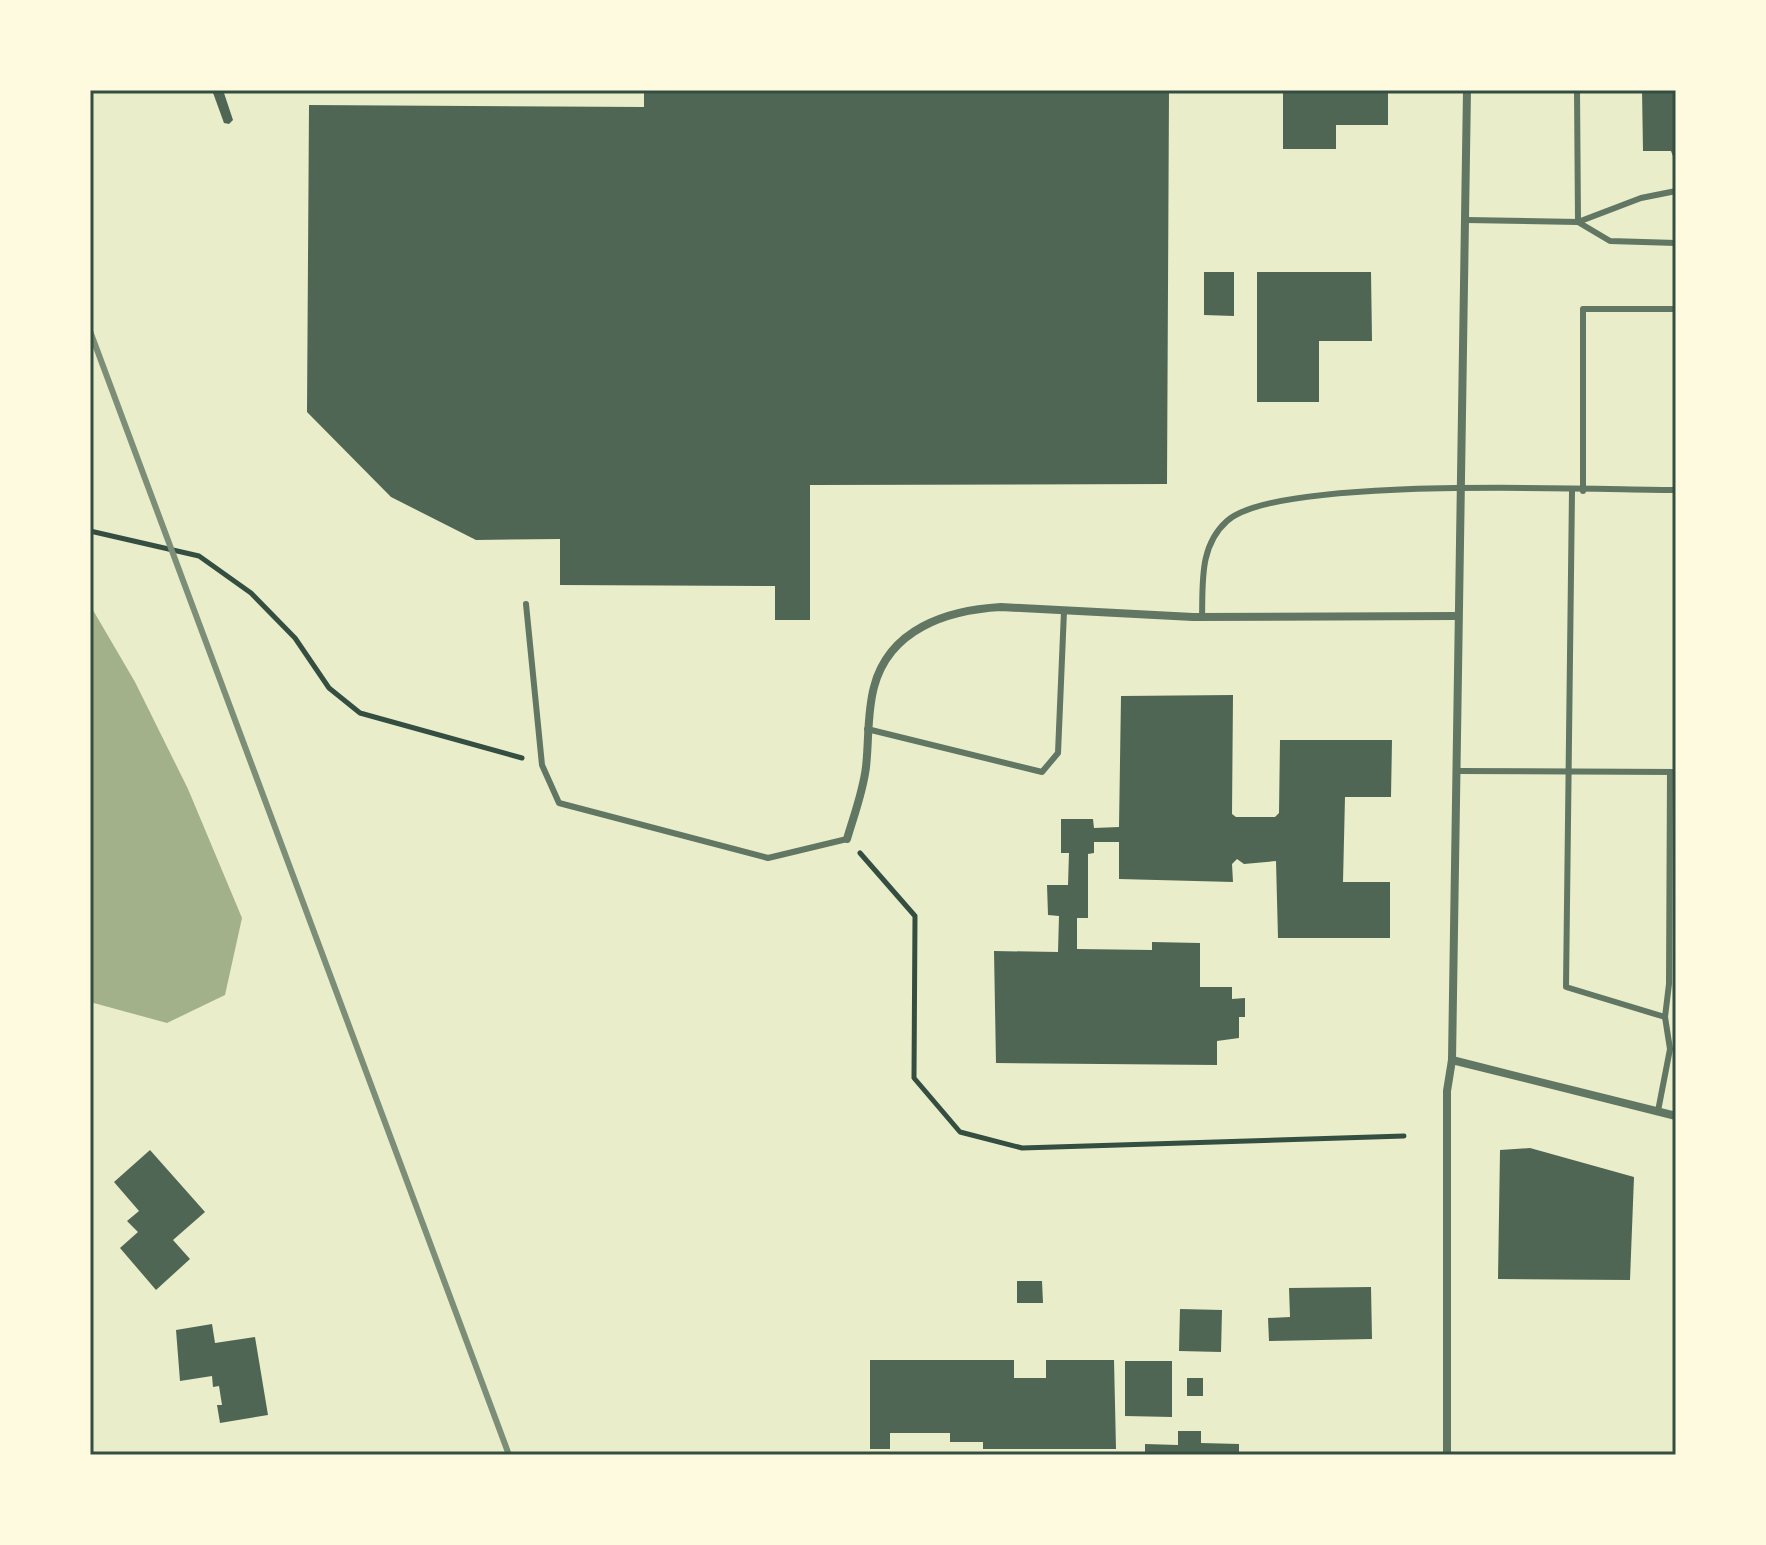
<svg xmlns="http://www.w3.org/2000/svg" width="1766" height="1545" font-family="Jost,sans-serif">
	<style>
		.water { fill: #a3b18a }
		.building { fill: #4f6655 }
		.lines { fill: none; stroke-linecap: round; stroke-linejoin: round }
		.path { stroke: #344e41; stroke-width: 5 }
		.service { stroke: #617663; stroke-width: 6 }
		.minor { stroke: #617663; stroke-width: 8 }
		.rail { stroke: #7c8e77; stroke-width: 6 }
		.neatline { fill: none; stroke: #344e41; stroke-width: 3 }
	</style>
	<rect width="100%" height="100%" fill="#e9edc9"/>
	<!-- water -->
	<polygon class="water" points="90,605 135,682 188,789 242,918 225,995 167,1023 90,1002"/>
	<!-- building -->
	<g class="building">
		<polygon points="212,90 223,90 233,120 229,124 224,123"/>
		<polygon points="644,90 1169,90 1167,484 810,485 810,620 775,620 775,586 560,585 560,539 476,540 391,497 307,412 309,105 644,107"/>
		<polygon points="1283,90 1388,90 1388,125 1336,125 1336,149 1283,149"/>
		<polygon points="1642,90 1676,90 1676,164 1671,151 1643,151"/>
		<polygon points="1204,272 1234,272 1234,316 1204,315"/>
		<polygon points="1257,272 1371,272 1372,341 1319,341 1319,402 1257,402"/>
		<polygon points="1233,695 1232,814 1236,817 1275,817 1279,813 1280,740 1392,740 1391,797 1345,797 1343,882 1390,882 1390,938 1278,938 1276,861 1244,864 1237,859 1232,864 1233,882 1119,879 1119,842 1094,842 1094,853 1088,854 1088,918 1077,918 1077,949 1152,950 1152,942 1200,943 1200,987 1232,987 1232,999 1245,998 1245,1017 1239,1017 1239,1038 1217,1041 1217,1065 996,1063 994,951 1058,952 1059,916 1048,915 1047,885 1068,885 1069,853 1061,853 1061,819 1093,819 1094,828 1119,827 1121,696"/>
		<polygon points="1530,1148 1634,1177 1630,1280 1498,1279 1500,1150"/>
		<polygon points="150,1150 205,1212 173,1240 190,1259 156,1290 120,1248 138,1232 127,1221 139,1211 114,1182"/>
		<polygon points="1017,1281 1042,1281 1043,1303 1017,1303"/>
		<polygon points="1371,1287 1372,1339 1269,1341 1268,1318 1290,1317 1289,1288"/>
		<polygon points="1180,1309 1222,1310 1221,1352 1179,1351"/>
		<polygon points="212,1324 215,1343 255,1337 268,1415 220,1423 217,1405 222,1405 219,1386 213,1387 212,1376 180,1381 176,1330"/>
		<polygon points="870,1360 1014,1360 1014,1378 1046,1378 1046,1360 1114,1360 1116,1449 983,1449 983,1442 950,1442 950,1433 890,1433 890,1449 870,1449"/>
		<polygon points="1125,1361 1172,1361 1172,1417 1125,1416"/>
		<rect x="1187" y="1378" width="16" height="18"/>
		<polygon points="1178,1431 1201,1431 1201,1443 1239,1444 1239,1455 1145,1455 1145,1444 1178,1445"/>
	</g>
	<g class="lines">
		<!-- path -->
		<g class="path">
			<polyline points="90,531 199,556 251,593 295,638 329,688 360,713 522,758"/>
			<polyline points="860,853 915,916 914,1078 960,1132 1022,1148 1404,1136"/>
		</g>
		<!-- service -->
		<g class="service">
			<polyline points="1466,220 1578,222 1577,90"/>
			<polyline points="1578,222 1610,241 1676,243"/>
			<polyline points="1578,222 1641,198 1676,191"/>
			<polyline points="1572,491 1566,987 1665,1017 1669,984 1670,772"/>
			<polyline points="1583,491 1583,309 1676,309"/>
			<polyline points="526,604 542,765 559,803 768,858 847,839"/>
			<path d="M 1202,617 C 1203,583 1199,546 1227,521 C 1277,475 1594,490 1676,490"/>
			<polyline points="867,729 1042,772 1058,753 1064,611"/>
			<polyline points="1457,771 1676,772"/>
			<polyline points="1658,1111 1670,1049 1665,1017"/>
		</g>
		<!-- minor -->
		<g class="minor">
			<path d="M 847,839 C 854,815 863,792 866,767 C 869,740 867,713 874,687 C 889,629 947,610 1001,607 L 1193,617 L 1458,616"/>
			<polyline points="1452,1060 1676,1116"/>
			<polyline points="1447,1455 1447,1091 1452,1060 1467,90"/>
		</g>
		<!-- rail -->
		<polyline class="rail" points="90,331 509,1455"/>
	</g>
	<!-- border -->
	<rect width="1766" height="1545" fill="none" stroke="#fefae0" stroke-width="184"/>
	<rect x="92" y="92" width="1582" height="1361" class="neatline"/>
</svg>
